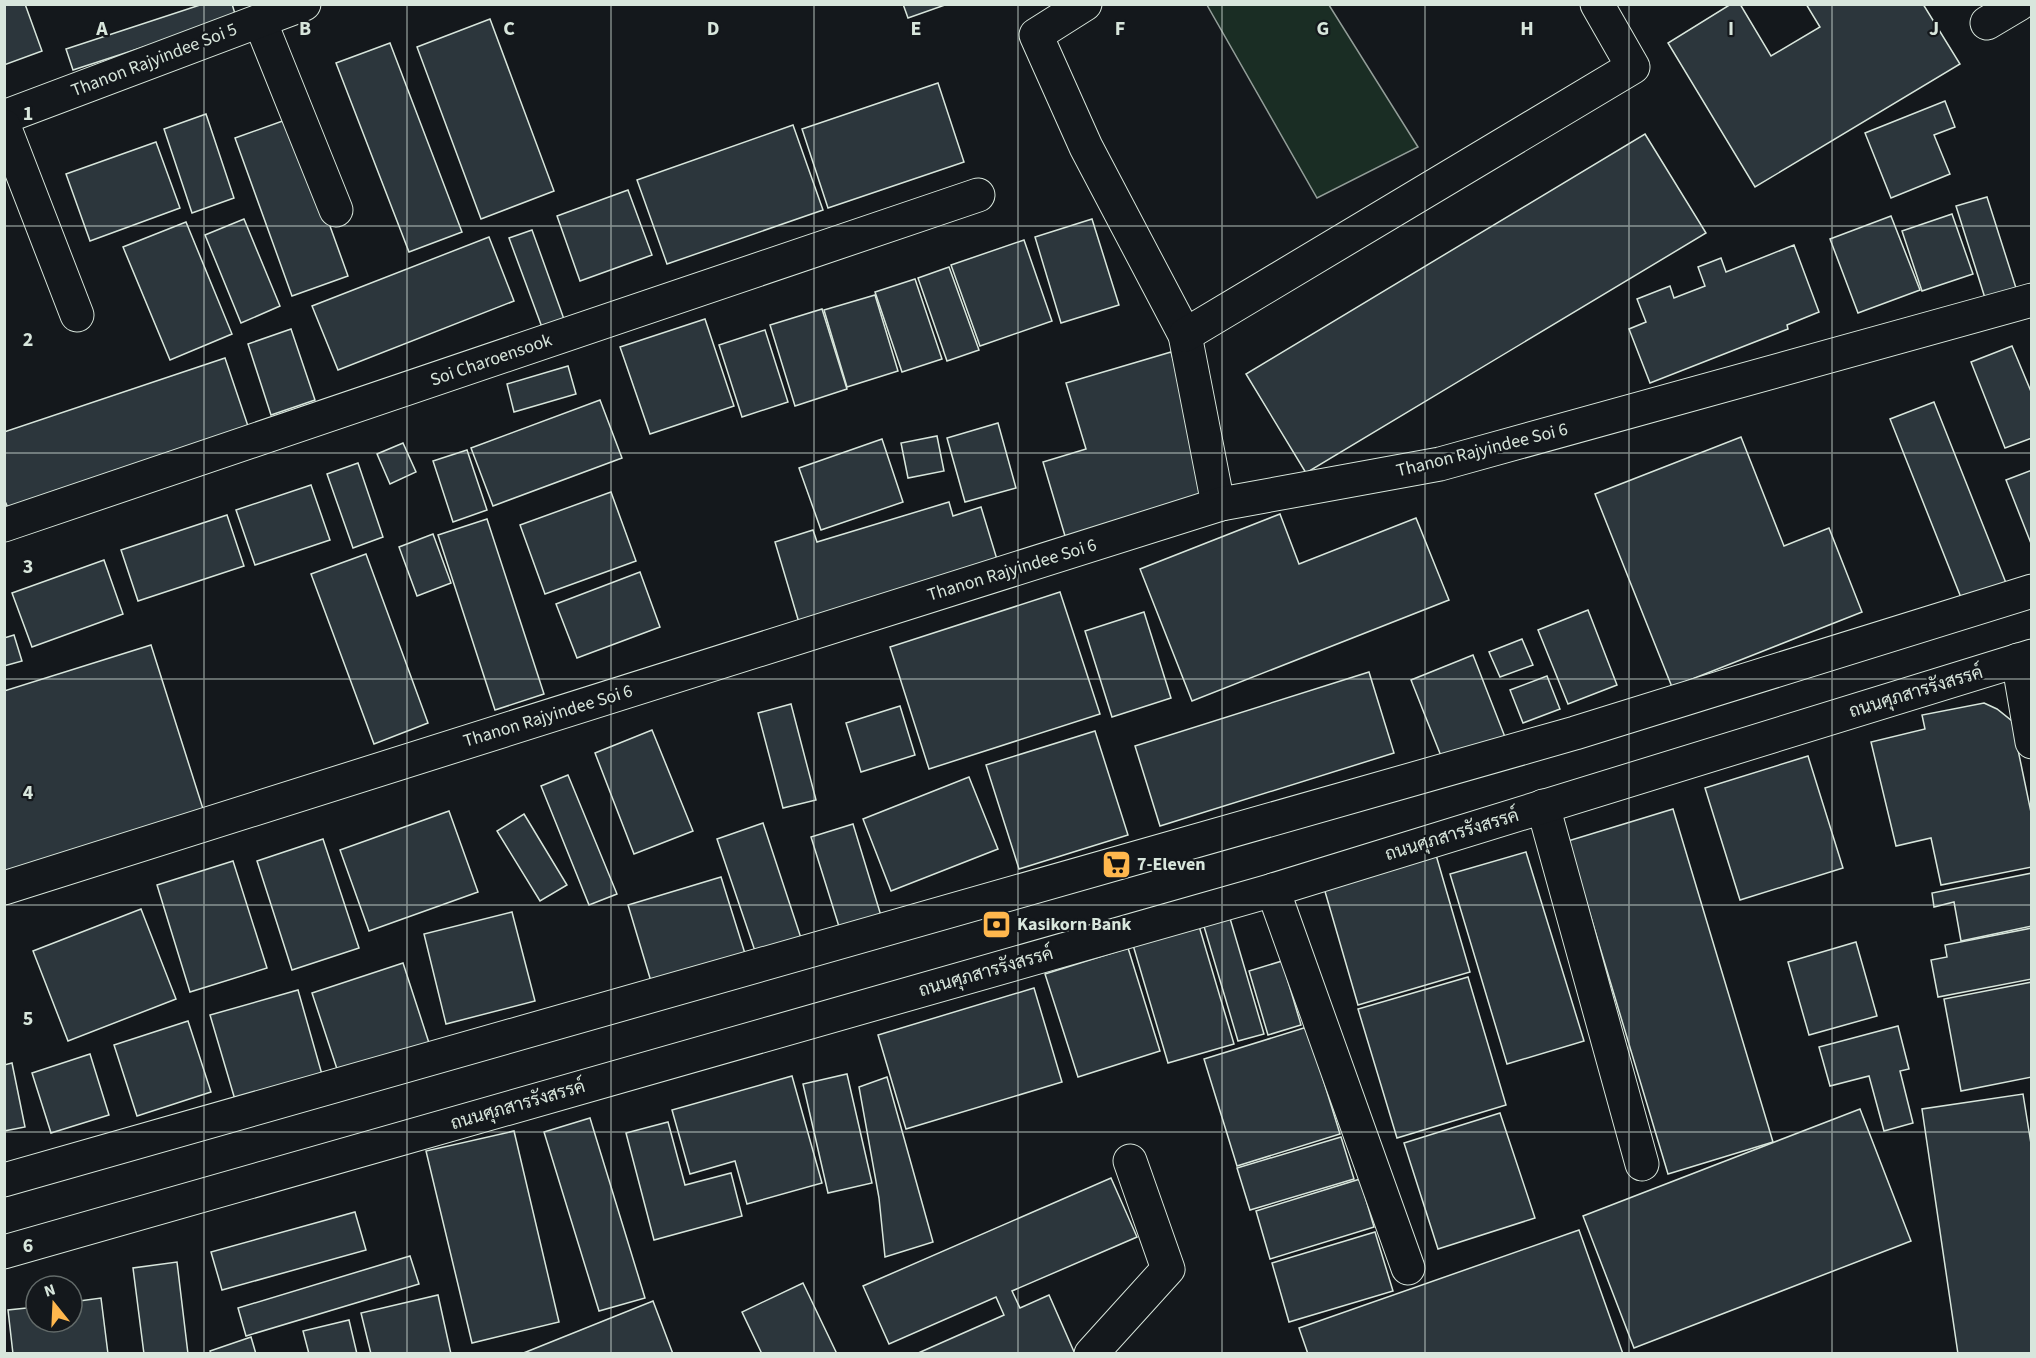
<svg xmlns="http://www.w3.org/2000/svg" width="2036" height="1358" font-family="'Source Sans 3',Sarabun,sans-serif">
	<style>
		.pitch { fill: #1a2d24; stroke: #939e99; stroke-width: 1.5 }
		.building { fill: #2c363c; stroke: #d8e6dc; stroke-width: 1.5 }
		.lines { fill: none; stroke-linecap: round; stroke-linejoin: round }
		.minor-casing { stroke: #d8e6dc; stroke-width: 35 }
		.minor { stroke: #14181c; stroke-width: 33 }
		.grid { fill: none; stroke: #d8e6dc; stroke-width: 1.5; stroke-opacity: 0.55 }
		.labels { text-anchor: middle; dominant-baseline: central; stroke-width: 4.5; stroke-linejoin: round; paint-order: stroke }
		.street-label { font-size: 18px; fill: #d8e6dc; stroke: #14181c }
		.poi-label { font-size: 18px; font-weight: bold; fill: #d8e6dc; stroke: #14181c; text-anchor: start }
		.grid-label { font-size: 20px; text-anchor: middle; font-weight: bold; fill: #d8e6dc; stroke: #14181c; stroke-width: 4.5; stroke-linejoin: round; paint-order: stroke }
	</style>
	<rect width="100%" height="100%" fill="#14181c"/>
	<!-- pitch -->
	<polygon class="pitch" points="1207,5 1329,5 1418,147 1317,198"/>
	<!-- building -->
	<g class="building">
		<polygon points="4,4 25,4 42,51 4,65"/>
		<polygon points="203,4 232,4 236,17 73,70 66,49"/>
		<polygon points="903,4 945,4 945,5 908,18"/>
		<polygon points="1731,4 1740,4 1771,56 1820,27 1806,4 1923,4 1960,64 1755,187 1668,43"/>
		<polygon points="490,19 554,191 481,219 417,47"/>
		<polygon points="390,43 462,232 409,252 336,63"/>
		<polygon points="938,83 964,162 828,208 802,129"/>
		<polygon points="1945,101 1955,127 1934,135 1950,174 1891,198 1865,133"/>
		<polygon points="206,114 234,198 192,213 164,129"/>
		<polygon points="291,118 348,276 292,296 235,138"/>
		<polygon points="793,125 823,210 667,264 637,180"/>
		<polygon points="1645,134 1706,233 1306,473 1246,374"/>
		<polygon points="156,142 180,208 90,241 66,174"/>
		<polygon points="628,190 652,255 580,281 557,216"/>
		<polygon points="1987,197 2016,288 1985,298 1956,206"/>
		<polygon points="1952,214 1973,274 1922,291 1902,231"/>
		<polygon points="1891,216 1920,290 1858,313 1830,239"/>
		<polygon points="244,219 280,306 241,323 205,235"/>
		<polygon points="1092,219 1119,305 1061,323 1035,237"/>
		<polygon points="186,222 232,334 170,360 123,247"/>
		<polygon points="532,230 565,322 543,330 509,238"/>
		<polygon points="489,237 514,301 338,370 312,306"/>
		<polygon points="1024,240 1052,321 980,346 951,265"/>
		<polygon points="1794,245 1819,312 1787,325 1788,329 1650,383 1629,329 1646,322 1637,299 1670,286 1674,298 1705,286 1698,267 1721,258 1726,272"/>
		<polygon points="949,267 979,350 947,361 918,278"/>
		<polygon points="915,279 942,359 902,372 875,292"/>
		<polygon points="875,295 898,371 847,387 824,310"/>
		<polygon points="822,309 847,389 795,406 770,325"/>
		<polygon points="705,319 734,406 650,434 620,347"/>
		<polygon points="291,329 315,400 271,415 248,344"/>
		<polygon points="765,330 788,402 742,417 719,345"/>
		<polygon points="2012,346 2032,394 2032,438 2005,448 1971,362"/>
		<polygon points="1171,352 1215,503 1068,546 1043,462 1086,449 1066,383"/>
		<polygon points="225,358 249,429 9,510 4,499 4,432"/>
		<polygon points="568,366 576,394 514,412 507,384"/>
		<polygon points="600,400 622,458 493,506 471,448"/>
		<polygon points="1934,402 2008,588 1964,605 1890,419"/>
		<polygon points="998,423 1016,488 965,502 947,438"/>
		<polygon points="937,436 944,471 908,478 901,443"/>
		<polygon points="1741,437 1784,546 1829,528 1862,612 1672,687 1595,494"/>
		<polygon points="882,439 903,502 821,530 799,468"/>
		<polygon points="403,443 416,472 390,484 377,454"/>
		<polygon points="467,450 487,510 453,522 433,461"/>
		<polygon points="358,463 383,537 353,548 327,474"/>
		<polygon points="2032,470 2032,546 2006,480"/>
		<polygon points="311,485 330,540 255,565 236,510"/>
		<polygon points="611,492 636,561 545,594 520,525"/>
		<polygon points="949,502 953,516 981,507 999,566 800,626 775,542 813,530 817,542"/>
		<polygon points="1280,514 1299,564 1416,518 1449,600 1192,701 1140,569"/>
		<polygon points="227,515 244,566 138,601 121,550"/>
		<polygon points="487,519 544,694 495,710 438,535"/>
		<polygon points="433,534 451,583 417,596 399,547"/>
		<polygon points="366,554 428,723 374,744 311,574"/>
		<polygon points="104,560 123,614 32,647 12,593"/>
		<polygon points="640,572 660,627 577,658 556,604"/>
		<polygon points="1060,592 1100,714 929,769 890,647"/>
		<polygon points="1588,610 1617,685 1568,704 1538,630"/>
		<polygon points="1144,612 1171,698 1112,717 1085,631"/>
		<polygon points="14,635 22,661 4,666 4,638"/>
		<polygon points="1522,639 1533,665 1500,677 1489,652"/>
		<polygon points="151,645 204,812 4,874 4,691"/>
		<polygon points="1473,655 1505,737 1443,761 1411,680"/>
		<polygon points="1369,672 1394,753 1160,826 1135,746"/>
		<polygon points="1547,676 1560,709 1523,723 1510,690"/>
		<polygon points="1984,703 1997,709 2012,721 2032,817 2032,867 1941,885 1931,838 1896,846 1871,742 1925,729 1922,715"/>
		<polygon points="791,704 816,800 783,808 758,713"/>
		<polygon points="900,706 915,755 861,772 846,723"/>
		<polygon points="652,730 693,831 634,854 595,753"/>
		<polygon points="1095,731 1128,835 1019,869 986,765"/>
		<polygon points="1808,756 1843,868 1740,900 1705,788"/>
		<polygon points="568,775 617,894 589,905 541,786"/>
		<polygon points="969,777 998,849 891,891 863,819"/>
		<polygon points="1673,809 1773,1142 1668,1174 1568,841"/>
		<polygon points="449,811 478,892 369,931 340,850"/>
		<polygon points="524,814 567,885 540,901 497,831"/>
		<polygon points="763,823 801,938 756,954 717,839"/>
		<polygon points="853,824 882,919 841,933 811,837"/>
		<polygon points="323,839 359,948 292,970 257,861"/>
		<polygon points="1526,852 1584,1041 1507,1064 1450,874"/>
		<polygon points="1436,855 1470,972 1358,1005 1324,888"/>
		<polygon points="233,861 267,968 190,992 157,885"/>
		<polygon points="2032,873 2032,926 1961,941 1954,902 1934,907 1932,893"/>
		<polygon points="721,877 747,960 653,988 628,905"/>
		<polygon points="141,909 176,999 68,1041 33,951"/>
		<polygon points="512,912 535,1001 446,1024 424,934"/>
		<polygon points="1229,915 1264,1034 1238,1041 1203,923"/>
		<polygon points="1199,926 1234,1044 1168,1063 1133,945"/>
		<polygon points="2032,928 2032,979 1938,997 1931,960 1947,957 1945,945"/>
		<polygon points="1856,942 1877,1016 1809,1035 1788,962"/>
		<polygon points="1128,948 1160,1051 1078,1077 1045,974"/>
		<polygon points="1282,961 1301,1025 1268,1035 1249,971"/>
		<polygon points="403,963 430,1046 339,1075 312,993"/>
		<polygon points="1468,977 1506,1105 1397,1138 1358,1009"/>
		<polygon points="2032,982 2032,1077 1961,1091 1944,999"/>
		<polygon points="1034,988 1062,1082 906,1129 878,1035"/>
		<polygon points="298,990 323,1078 236,1103 210,1015"/>
		<polygon points="188,1021 211,1092 137,1116 114,1045"/>
		<polygon points="1898,1026 1909,1069 1900,1071 1913,1123 1884,1131 1869,1076 1830,1086 1819,1047"/>
		<polygon points="1307,1027 1340,1134 1237,1166 1204,1059"/>
		<polygon points="90,1054 109,1115 51,1133 32,1073"/>
		<polygon points="12,1063 25,1127 4,1131 4,1065"/>
		<polygon points="847,1074 872,1183 828,1193 803,1084"/>
		<polygon points="792,1076 822,1183 747,1204 735,1161 690,1174 672,1110"/>
		<polygon points="887,1077 933,1242 885,1257 879,1198 859,1087"/>
		<polygon points="2023,1094 2032,1150 2032,1354 1958,1354 1922,1109"/>
		<polygon points="1860,1109 1911,1241 1634,1348 1583,1216"/>
		<polygon points="1500,1113 1535,1218 1438,1249 1404,1143"/>
		<polygon points="590,1118 645,1298 599,1311 544,1132"/>
		<polygon points="668,1122 685,1185 731,1173 742,1216 654,1240 626,1133"/>
		<polygon points="514,1131 559,1322 472,1343 426,1151"/>
		<polygon points="1341,1137 1354,1179 1250,1210 1237,1168"/>
		<polygon points="1111,1178 1137,1237 1012,1291 1020,1308 1049,1295 1075,1354 916,1354 1004,1315 996,1297 889,1344 863,1286"/>
		<polygon points="1360,1179 1374,1227 1270,1259 1256,1211"/>
		<polygon points="355,1212 366,1250 222,1290 211,1252"/>
		<polygon points="1579,1230 1623,1354 1308,1354 1299,1328"/>
		<polygon points="1375,1232 1393,1291 1289,1322 1272,1263"/>
		<polygon points="410,1256 419,1284 246,1336 238,1308"/>
		<polygon points="177,1262 188,1354 144,1354 133,1268"/>
		<polygon points="803,1283 837,1354 762,1354 742,1312"/>
		<polygon points="438,1295 451,1354 371,1354 361,1313"/>
		<polygon points="101,1298 108,1354 13,1354 8,1310 36,1307 36,1322 72,1322 72,1302"/>
		<polygon points="653,1301 673,1354 521,1354"/>
		<polygon points="349,1320 357,1354 309,1354 303,1331"/>
		<polygon points="251,1337 256,1354 211,1354 210,1351"/>
	</g>
	<g class="lines">
		<defs>
			<g id="minor">
				<polyline points="1085,4 1036,35 1086,147 1185,335 1216,494 1221,504"/>
				<polyline points="260,21 336,210"/>
				<polyline points="1987,23 2019,4"/>
				<polyline points="4,117 304,4"/>
				<polyline points="4,126 77,315"/>
				<polyline points="1185,335 1633,67 1597,4"/>
				<polyline points="4,525 978,195"/>
				<polyline points="2018,660 2032,742"/>
				<polyline points="1543,806 1642,1164"/>
				<polyline points="4,888 1221,504 1440,464 2032,300"/>
				<polyline points="1273,890 1408,1268"/>
				<polyline points="4,1180 1575,733 2032,591"/>
				<polyline points="4,1252 1273,890 2032,656"/>
				<polyline points="1091,1354 1168,1269 1130,1161"/>
			</g>
		</defs>
		<!-- minor casing -->
		<use href="#minor" class="minor-casing"/>
		<!-- minor -->
		<use href="#minor" class="minor"/>
	</g>
	<!-- grid -->
	<path class="grid" d="M 204,4 L 204,1354M 407,4 L 407,1354M 611,4 L 611,1354M 814,4 L 814,1354M 1018,4 L 1018,1354M 1222,4 L 1222,1354M 1425,4 L 1425,1354M 1629,4 L 1629,1354M 1832,4 L 1832,1354M 4,226 L 2032,226M 4,453 L 2032,453M 4,679 L 2032,679M 4,905 L 2032,905M 4,1132 L 2032,1132"/>
	<!-- icons -->
	<defs>
		<symbol id="supermarket-square" viewBox="-11 -11 22 22"><rect x="-9" y="-9" width="18" height="18" rx="4" fill="#ffb74d" stroke="#14181c"/><path d="M-6-5.5h2.5l.6 2H6L4.5 2H-2.5L-4.4-4H-6ZM-1.5 3.2a1.3 1.3 0 1 0 .1 0ZM3 3.2a1.3 1.3 0 1 0 .1 0Z" fill="#111"/></symbol>
		<symbol id="bank-square" viewBox="-11 -11 22 22"><rect x="-9" y="-9" width="18" height="18" rx="4" fill="#ffb74d" stroke="#14181c"/><path d="M-6-4H6V4H-6ZM0-2.3a2.3 2.3 0 1 0 0 4.6a2.3 2.3 0 1 0 0-4.6Z" fill="#111"/></symbol>
	</defs>
	<g fill-rule="evenodd">
		<use href="#supermarket-square" x="1100" y="848" width="33" height="33"/>
		<use href="#bank-square" x="980" y="908" width="33" height="33"/>
	</g>
	<g class="labels">
		<!-- street labels -->
		<g class="street-label">
			<text transform="translate(154 60) rotate(-21)">Thanon Rajyindee Soi 5</text>
			<text transform="translate(491 360) rotate(-19)">Soi Charoensook</text>
			<text transform="translate(1482 450) rotate(-14)">Thanon Rajyindee Soi 6</text>
			<text transform="translate(1012 570) rotate(-17)">Thanon Rajyindee Soi 6</text>
			<text transform="translate(1916 692) rotate(-17)">ถนนศุภสารรังสรรค์</text>
			<text transform="translate(548 716) rotate(-17)">Thanon Rajyindee Soi 6</text>
			<text transform="translate(1452 835) rotate(-17)">ถนนศุภสารรังสรรค์</text>
			<text transform="translate(986 972) rotate(-16)">ถนนศุภสารรังสรรค์</text>
			<text transform="translate(518 1105) rotate(-16)">ถนนศุภสารรังสรรค์</text>
		</g>
		<!-- poi labels -->
		<g class="poi-label">
			<text x="1137" y="864">7-Eleven</text>
			<text x="1017" y="924">Kasikorn Bank</text>
		</g>
	</g>
	<g class="grid-label">
		<text x="102" y="35">A</text>
		<text x="305" y="35">B</text>
		<text x="509" y="35">C</text>
		<text x="713" y="35">D</text>
		<text x="916" y="35">E</text>
		<text x="1120" y="35">F</text>
		<text x="1323" y="35">G</text>
		<text x="1527" y="35">H</text>
		<text x="1731" y="35">I</text>
		<text x="1934" y="35">J</text>
		<text x="28" y="120">1</text>
		<text x="28" y="346">2</text>
		<text x="28" y="573">3</text>
		<text x="28" y="799">4</text>
		<text x="28" y="1025">5</text>
		<text x="28" y="1252">6</text>
	</g>
	<!-- border -->
	<rect width="2036" height="1358" fill="none" stroke="#d8e6dc" stroke-width="12"/>
	<!-- north arrow -->
	<g transform="translate(54 1304) rotate(342)"><circle r="28" fill="#14181c" stroke="#626a69" stroke-width="1.5"/>
	<path d="M0-4.5L10 22L0 15L-10 22Z" fill="#ffb74d"/>
	<text y="-9" font-size="16" font-weight="bold" text-anchor="middle" fill="#d8e6dc">N</text>
	</g>
</svg>
